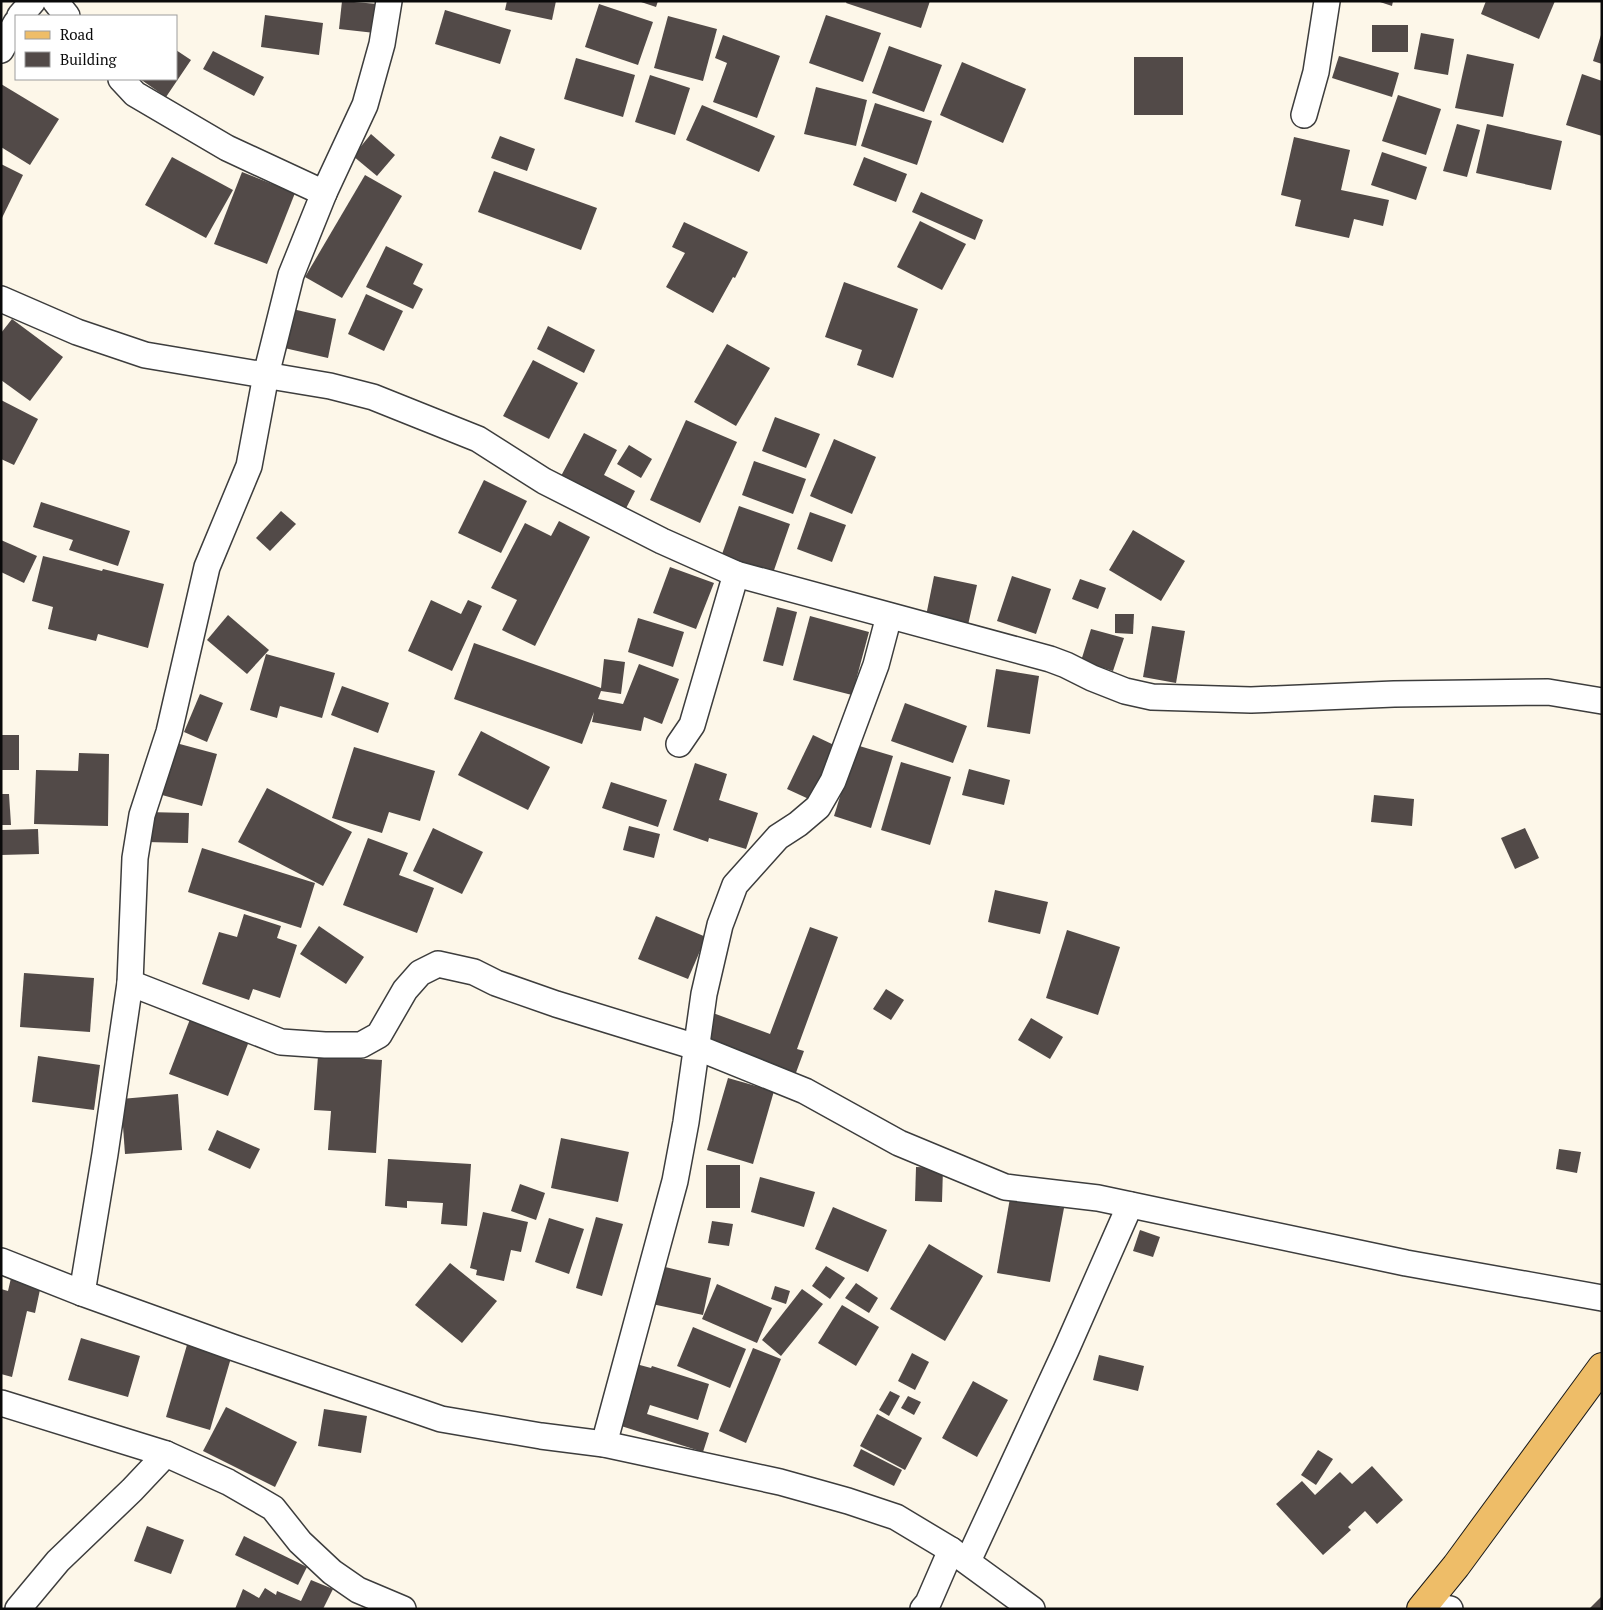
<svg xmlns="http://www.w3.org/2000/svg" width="1603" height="1610" font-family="'PT Serif',serif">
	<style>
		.building { fill: #524a48 }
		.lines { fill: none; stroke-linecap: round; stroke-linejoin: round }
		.street-casing { stroke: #3d3d3d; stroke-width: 28 }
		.primary-casing { stroke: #1b1b1b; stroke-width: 30 }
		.street { stroke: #fff; stroke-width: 25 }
		.primary { stroke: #eebd68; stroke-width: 28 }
	</style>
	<rect width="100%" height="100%" fill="#fdf7e9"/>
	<!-- building -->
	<g class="building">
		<polygon points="342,1 378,4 375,33 339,29"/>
		<polygon points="507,1 556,1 552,20 505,10"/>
		<polygon points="638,1 658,1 656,7"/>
		<polygon points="847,1 930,1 921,28 846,3"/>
		<polygon points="1377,1 1393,1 1392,6"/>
		<polygon points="1486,1 1555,1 1539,39 1481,14"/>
		<polygon points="599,4 653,22 638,65 585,47"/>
		<polygon points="445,10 511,30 500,64 435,44"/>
		<polygon points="265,15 323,23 319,55 261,47"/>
		<polygon points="826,15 881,33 863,82 809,63"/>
		<polygon points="668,16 717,29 703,81 654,68"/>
		<rect x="1372" y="25" width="36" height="27"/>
		<polygon points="1421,33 1454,39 1448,75 1414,69"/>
		<polygon points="723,35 780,56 757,118 713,102 727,63 715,58"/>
		<polygon points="1601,35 1602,35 1602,64 1593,61"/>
		<polygon points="889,46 942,65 924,112 872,93"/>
		<polygon points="176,50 191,60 166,97 140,79 176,79"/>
		<polygon points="213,51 264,77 254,96 203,69"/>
		<polygon points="1467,54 1514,64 1503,117 1455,108"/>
		<polygon points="1339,56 1399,73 1392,97 1332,78"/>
		<rect x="1134" y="57" width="49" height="58"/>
		<polygon points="576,58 635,75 623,117 564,99"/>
		<polygon points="962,62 1026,89 1003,143 940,115"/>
		<polygon points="1582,74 1602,81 1602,136 1566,125"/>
		<polygon points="650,75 690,88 675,135 635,122"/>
		<polygon points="1,84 59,119 30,165 1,147"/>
		<polygon points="816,87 867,100 856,146 804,134"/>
		<polygon points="1398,95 1441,109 1426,155 1382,141"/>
		<polygon points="875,103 932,121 917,165 861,146"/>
		<polygon points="702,105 775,136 759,172 686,140"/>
		<polygon points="1457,124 1480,130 1467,177 1443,171"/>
		<polygon points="1487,124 1562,141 1551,190 1476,173"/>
		<polygon points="371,134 395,155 377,176 353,156"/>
		<polygon points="500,136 535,149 527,171 491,158"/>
		<polygon points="1294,137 1350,150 1341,190 1389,200 1383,226 1354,219 1349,238 1295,226 1301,200 1281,195"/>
		<polygon points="1382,152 1427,167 1416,200 1371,185"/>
		<polygon points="172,157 233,190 206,238 145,205"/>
		<polygon points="864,157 907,174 896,202 853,185"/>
		<polygon points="1,164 23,175 1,220"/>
		<polygon points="494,171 597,208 581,250 478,212"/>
		<polygon points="242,172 295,193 267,264 214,244"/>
		<polygon points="365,175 402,196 342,298 305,277"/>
		<polygon points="921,192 983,220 975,240 912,212"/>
		<polygon points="920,221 966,244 942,290 897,267"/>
		<polygon points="684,222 748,252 735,278 733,277 713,313 666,287 685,253 672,247"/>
		<polygon points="386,246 423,264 413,284 423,289 413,309 366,287"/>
		<polygon points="844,282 918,309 893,378 857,365 862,350 825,337"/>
		<polygon points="366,294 403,311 384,351 348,334"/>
		<polygon points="288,308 336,319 328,358 280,347"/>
		<polygon points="12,319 63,357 30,401 1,380 1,333"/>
		<polygon points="548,326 595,350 584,373 537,349"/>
		<polygon points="727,344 770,368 736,426 694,402"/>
		<polygon points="533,360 578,383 549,439 503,416"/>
		<polygon points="1,400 38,419 14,465 1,459"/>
		<polygon points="775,417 820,434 806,468 762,451"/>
		<polygon points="686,420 737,442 700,523 650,500"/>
		<polygon points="584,433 617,450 604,475 635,491 621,518 561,476"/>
		<polygon points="834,439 876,457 852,514 810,496"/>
		<polygon points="629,445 652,459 641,478 617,464"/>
		<polygon points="754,461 806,479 793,514 742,495"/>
		<polygon points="484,480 527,501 501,553 458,533"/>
		<polygon points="41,502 130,531 118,566 69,550 73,540 33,527"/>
		<polygon points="739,506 790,524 772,576 721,557"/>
		<polygon points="281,511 296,524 270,551 256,538"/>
		<polygon points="810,512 846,525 832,562 797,549"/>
		<polygon points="559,521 590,537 535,646 502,630 517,600 491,588 525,523 551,536"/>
		<polygon points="1133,530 1185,561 1161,601 1109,570"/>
		<polygon points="1,540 37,556 24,583 1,572"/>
		<polygon points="43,556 102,571 103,569 164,584 148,648 98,634 96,641 48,629 53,607 32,601"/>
		<polygon points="670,567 714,583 696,629 653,613"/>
		<polygon points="934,576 977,585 968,625 926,616"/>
		<polygon points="1012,576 1051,589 1036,634 997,621"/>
		<polygon points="1080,579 1106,588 1098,609 1072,599"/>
		<polygon points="431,600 461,614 468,600 482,606 452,671 408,651"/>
		<polygon points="777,607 797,612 783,666 763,661"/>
		<polygon points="1115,614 1134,614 1133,634 1115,633"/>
		<polygon points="228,615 269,650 247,674 207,640"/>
		<polygon points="810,616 869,632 852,695 793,680"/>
		<polygon points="638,618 684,632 673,667 628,652"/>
		<polygon points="1152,626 1185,631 1176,683 1143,677"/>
		<polygon points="1091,629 1124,638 1113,671 1081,661"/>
		<polygon points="474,643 601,688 604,659 625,662 621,694 601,691 598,699 623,704 639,664 679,679 662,724 644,717 641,731 592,722 594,712 582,744 454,699"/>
		<polygon points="266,654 335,673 322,718 280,706 277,718 250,710"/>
		<polygon points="996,669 1039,676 1030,734 987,727"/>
		<polygon points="342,686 389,703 378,733 331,715"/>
		<polygon points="200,694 223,703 207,742 184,732"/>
		<polygon points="905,703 967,726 953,763 891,741"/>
		<polygon points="481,731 550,767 528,810 458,775"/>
		<rect x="1" y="735" width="18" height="35"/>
		<polygon points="813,735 836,746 811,800 787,789"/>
		<polygon points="176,743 217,754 202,806 162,795"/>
		<polygon points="856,745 893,756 871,828 834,816"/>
		<polygon points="354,747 435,771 420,821 389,812 382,833 332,818"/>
		<polygon points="79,753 109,754 108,826 34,824 36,770 78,771"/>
		<polygon points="901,762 951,777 930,845 881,830"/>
		<polygon points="695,763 727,774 719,800 758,813 746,849 709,838 708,842 673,830"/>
		<polygon points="969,769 1010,780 1004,805 962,795"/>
		<polygon points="611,782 667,800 658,827 602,808"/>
		<polygon points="267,788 352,832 323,886 238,842"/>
		<polygon points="1,794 9,794 11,825 1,825"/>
		<polygon points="1374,795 1414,799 1412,826 1371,822"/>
		<polygon points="147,812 189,813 188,843 146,842"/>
		<polygon points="629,826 660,834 654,858 623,850"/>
		<polygon points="433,828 483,852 462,894 413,871"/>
		<polygon points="1525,828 1539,858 1515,869 1501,838"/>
		<polygon points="38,829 39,854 1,855 1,830"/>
		<polygon points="368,838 408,853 399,875 434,888 417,933 343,905"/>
		<polygon points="202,848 315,883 301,928 188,892"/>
		<polygon points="995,890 1048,902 1040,934 988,922"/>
		<polygon points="244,914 281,926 277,938 297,945 280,998 253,989 249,1000 202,984 219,932 237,937"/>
		<polygon points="656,916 706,937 688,979 638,959"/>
		<polygon points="319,926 364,957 346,984 300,954"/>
		<polygon points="810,927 838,937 797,1049 804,1051 794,1078 702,1044 713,1013 770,1034"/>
		<polygon points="1067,930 1120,947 1098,1015 1046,998"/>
		<polygon points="24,973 94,978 90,1032 20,1027"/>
		<polygon points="886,989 904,1000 891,1020 873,1009"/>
		<polygon points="192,1014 251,1036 228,1096 169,1074"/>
		<polygon points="1031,1018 1063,1037 1050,1059 1018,1040"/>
		<polygon points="38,1056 100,1065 94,1110 32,1102"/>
		<polygon points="318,1056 382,1060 376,1153 328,1150 331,1111 314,1110"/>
		<polygon points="728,1078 774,1091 753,1164 707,1150"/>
		<polygon points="178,1094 182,1150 125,1154 121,1099"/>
		<polygon points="217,1130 260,1149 250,1169 208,1150"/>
		<polygon points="561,1138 629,1152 618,1202 551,1188"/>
		<polygon points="1559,1149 1581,1152 1577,1173 1556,1169"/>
		<polygon points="388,1159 471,1164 467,1226 441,1224 443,1203 407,1201 407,1208 385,1206"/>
		<rect x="706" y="1165" width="34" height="43"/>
		<polygon points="916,1167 943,1168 942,1202 915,1201"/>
		<polygon points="760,1177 815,1192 804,1227 751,1212"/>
		<polygon points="520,1184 545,1193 536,1220 511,1211"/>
		<polygon points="1010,1198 1064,1208 1050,1282 997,1273"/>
		<polygon points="833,1207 887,1230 868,1272 815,1249"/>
		<polygon points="483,1212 528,1222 521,1252 511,1250 504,1281 476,1275 477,1270 470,1268"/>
		<polygon points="596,1217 623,1224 602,1296 576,1288"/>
		<polygon points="549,1218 584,1229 569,1274 535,1262"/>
		<polygon points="712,1221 733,1224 729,1246 708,1243"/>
		<polygon points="1140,1230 1160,1237 1153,1257 1133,1251"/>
		<polygon points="929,1244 983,1276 945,1341 890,1309"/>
		<polygon points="450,1263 497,1301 462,1343 415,1305"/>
		<polygon points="661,1266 711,1278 703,1315 652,1304"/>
		<polygon points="826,1266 845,1278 830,1299 812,1286"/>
		<polygon points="11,1278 41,1285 35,1313 27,1311 12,1377 1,1374 1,1289 8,1291"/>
		<polygon points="856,1283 878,1298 869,1313 845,1298"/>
		<polygon points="717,1284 772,1308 757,1343 702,1319"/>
		<polygon points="775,1286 790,1291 786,1304 771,1299"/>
		<polygon points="802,1289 823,1304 781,1356 762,1340"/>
		<polygon points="842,1305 879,1327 856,1366 818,1343"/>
		<polygon points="693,1327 746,1349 730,1388 677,1366"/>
		<polygon points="81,1338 140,1356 128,1397 68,1380"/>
		<polygon points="189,1338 233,1351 210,1430 166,1417"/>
		<polygon points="753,1348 781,1359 746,1443 719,1431"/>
		<polygon points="912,1353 929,1362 915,1390 898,1381"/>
		<polygon points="1099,1355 1144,1366 1138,1391 1093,1380"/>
		<polygon points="636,1364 651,1368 652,1366 709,1384 698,1420 650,1405 647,1414 709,1433 703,1452 618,1425"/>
		<polygon points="973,1381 1008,1400 977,1457 942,1438"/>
		<polygon points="890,1391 900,1396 889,1416 879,1410"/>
		<polygon points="908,1396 921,1402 914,1415 901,1408"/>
		<polygon points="226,1407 297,1442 275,1487 203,1451"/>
		<polygon points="324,1409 367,1416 361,1453 318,1446"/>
		<polygon points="877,1414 922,1438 905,1470 860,1446"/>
		<polygon points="861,1449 902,1470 894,1486 853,1466"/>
		<polygon points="1318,1450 1333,1459 1316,1485 1301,1475"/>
		<polygon points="1372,1466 1403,1500 1377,1524 1365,1511 1348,1527 1351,1530 1323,1555 1276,1504 1302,1481 1315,1495 1340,1472 1352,1484"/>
		<polygon points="147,1526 184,1540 171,1574 134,1561"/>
		<polygon points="244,1536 307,1567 298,1585 235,1555"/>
		<polygon points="311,1580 333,1589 323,1609 235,1609 243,1589 259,1598 265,1588 276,1595 277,1591 301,1601"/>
		<polygon points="1602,1596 1602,1609 1589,1609"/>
	</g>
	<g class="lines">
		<defs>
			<g id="street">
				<polyline points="55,1 67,16"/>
				<polyline points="20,16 33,1"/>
				<polyline points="1,50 16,23"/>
				<polyline points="121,79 135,94 227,148 324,193"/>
				<polyline points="1304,115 1316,72 1327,1"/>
				<polyline points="1,299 77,332 145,355 330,386 373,397 478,439 544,481 662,541 736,574 1050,659 1066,665 1092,678 1125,691 1152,697 1251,700 1394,694 1548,692 1602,701"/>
				<polyline points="679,744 692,725 736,574"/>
				<polyline points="130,983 281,1042 325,1045 361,1045 379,1035 405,990 420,973 438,964 474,972 496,983 556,1004 696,1047 805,1091 899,1143 1005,1187 1098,1198 1406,1263 1602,1298"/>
				<polyline points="1,1261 82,1293 232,1347 441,1419 541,1436 604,1444 780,1482 848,1501 896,1517 951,1550 1032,1609"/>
				<polyline points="82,1293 105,1154 130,983 135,858 142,815 169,732 207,567 249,466 266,375 291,275 324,193 365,105 382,44 389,1"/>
				<polyline points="1,1403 166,1454 228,1482 273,1508 300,1542 332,1572 358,1590 403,1609"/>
				<polyline points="604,1444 675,1181 686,1122 704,994 720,925 735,885 778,837 798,824 818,807 833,781 876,665 889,616"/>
				<polyline points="968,1561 1066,1350 1130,1205"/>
				<polyline points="1424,1604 1450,1609"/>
				<polyline points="18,1609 58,1561 132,1490 166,1454"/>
				<polyline points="923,1609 928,1603 951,1550"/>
			</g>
			<polyline id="primary" points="1421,1609 1456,1566 1602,1367"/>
		</defs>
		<!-- street casing -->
		<use href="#street" class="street-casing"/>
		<!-- primary casing -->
		<use href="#primary" class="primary-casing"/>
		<!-- street -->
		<use href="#street" class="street"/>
		<!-- primary -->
		<use href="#primary" class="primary"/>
	</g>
	<!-- border -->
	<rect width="1603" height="1610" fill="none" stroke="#0a0a0a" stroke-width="5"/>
	<!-- legend -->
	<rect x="15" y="15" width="162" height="65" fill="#ffffff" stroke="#9d9d9d"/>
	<rect x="25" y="31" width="25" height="8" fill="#eebd68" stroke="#9d9d9d"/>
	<text x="60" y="40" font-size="15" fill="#0a0a0a">Road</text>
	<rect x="25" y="52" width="25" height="15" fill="#524a48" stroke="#9d9d9d"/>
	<text x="60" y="65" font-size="15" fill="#0a0a0a">Building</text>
</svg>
